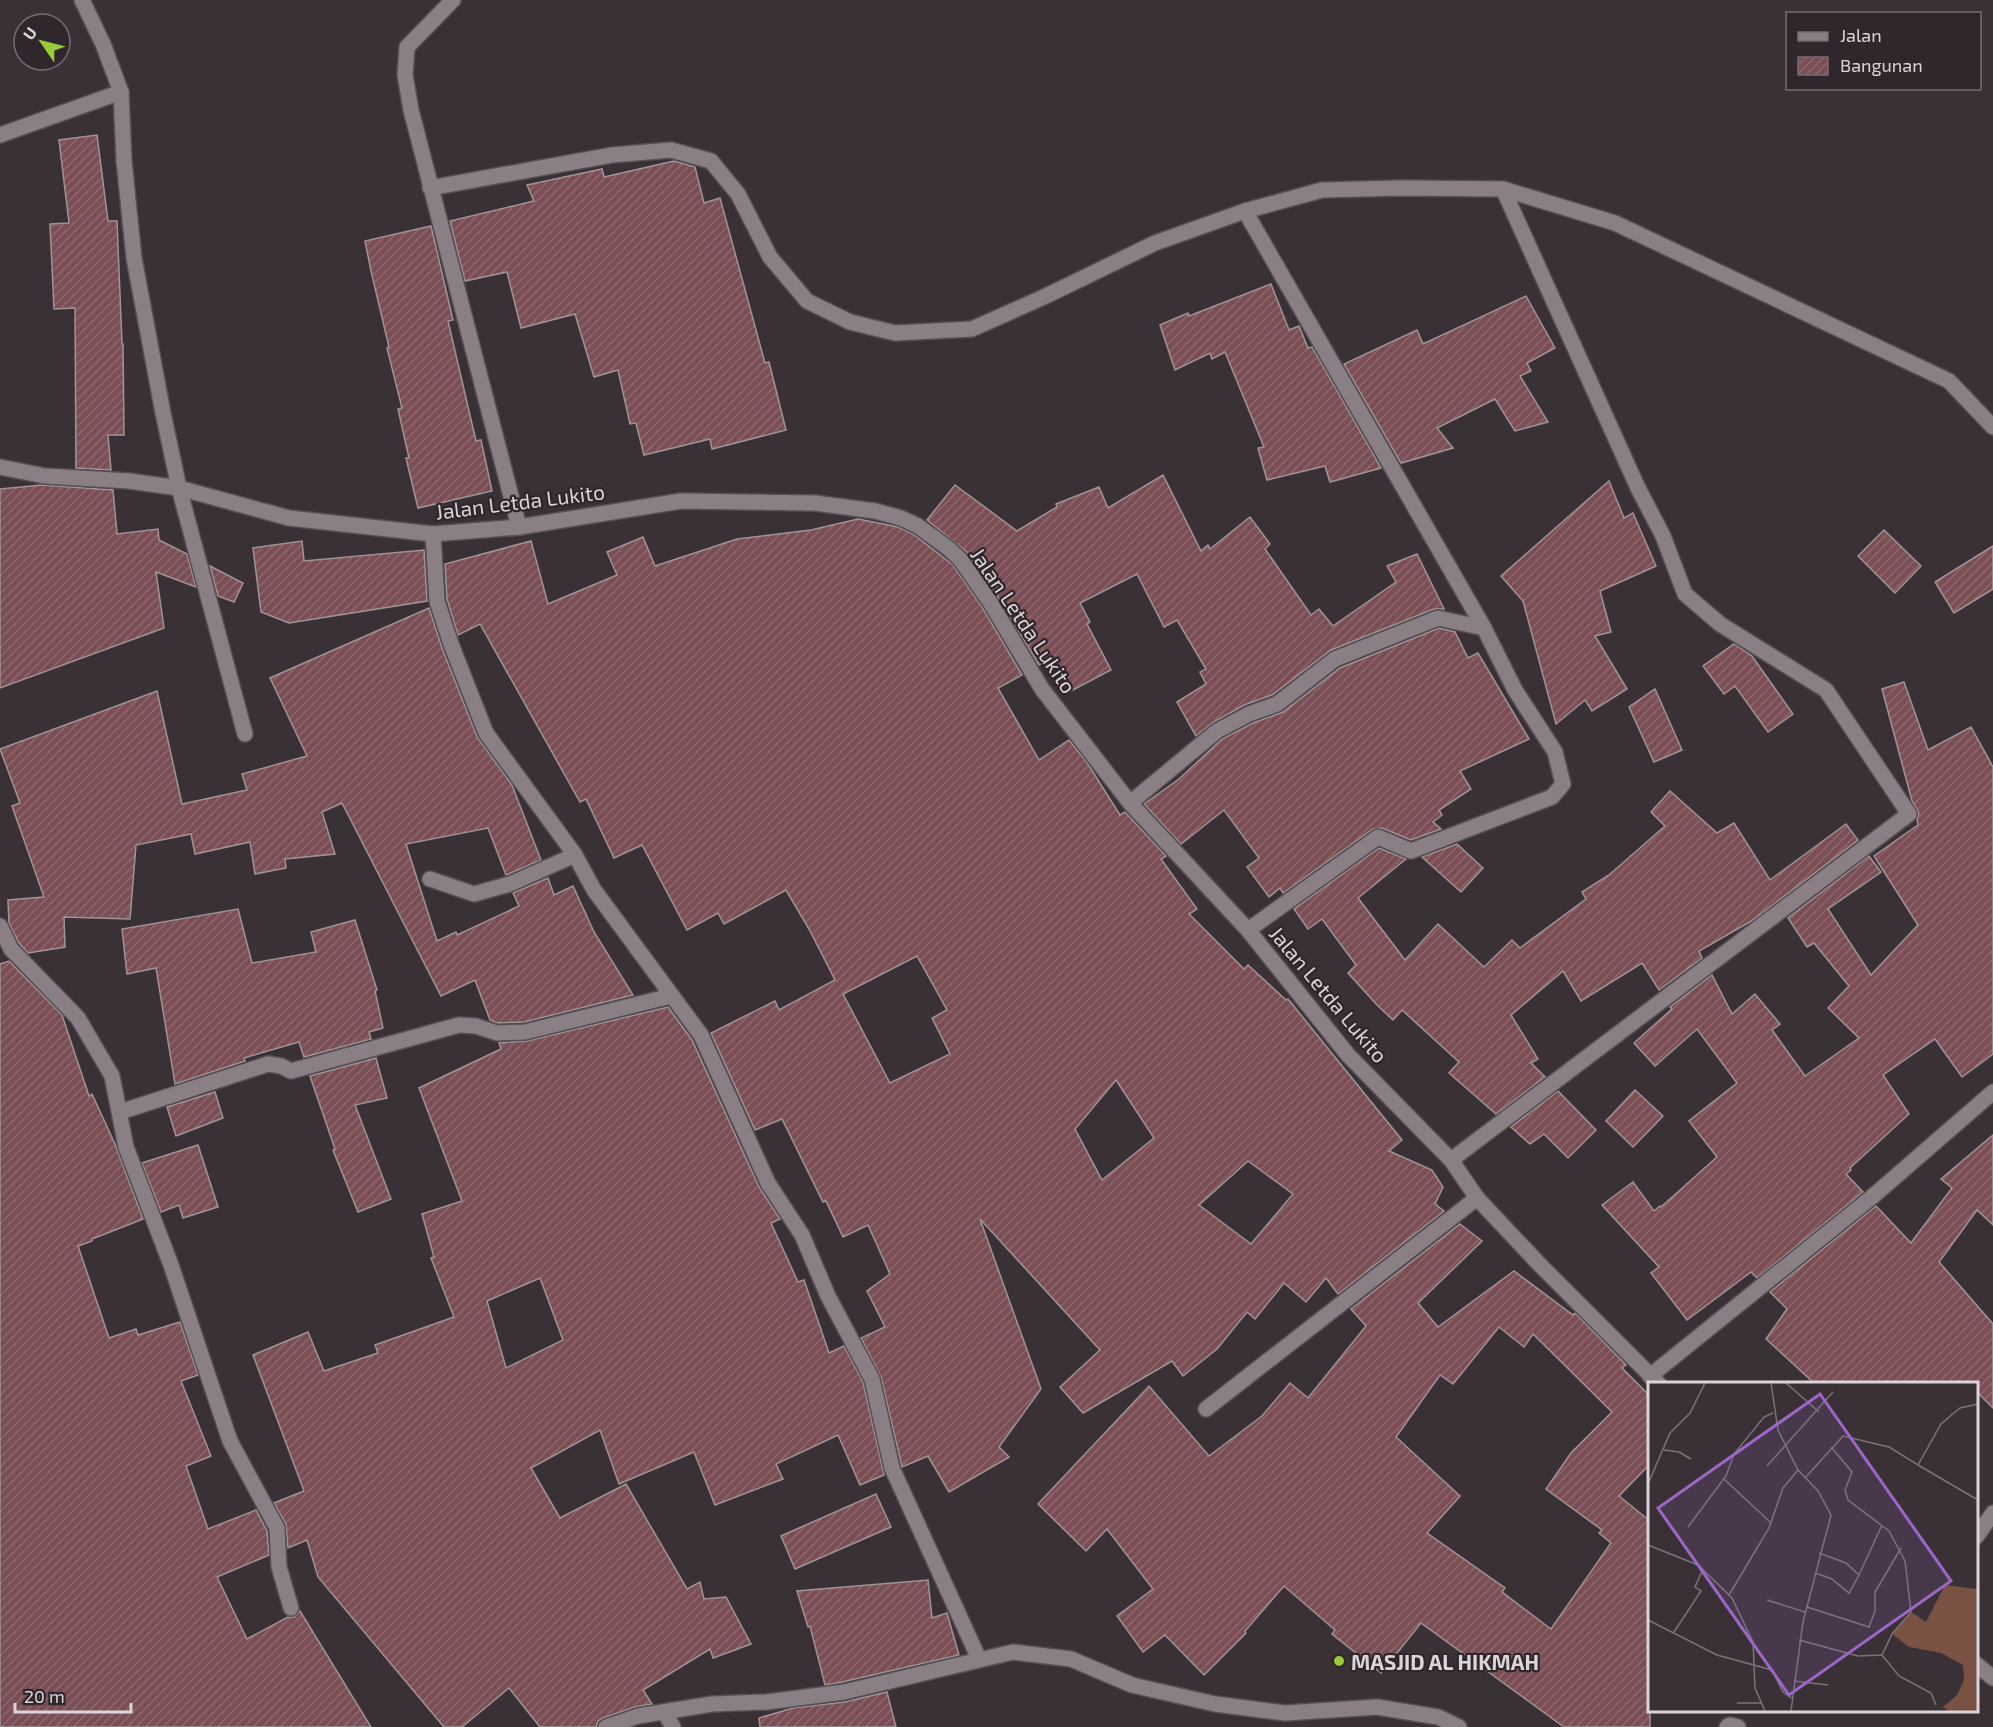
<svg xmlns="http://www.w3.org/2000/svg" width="1993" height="1727" font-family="'Exo 2',sans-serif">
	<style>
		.building { fill: url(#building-hatch); stroke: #a19495; stroke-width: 1.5; fill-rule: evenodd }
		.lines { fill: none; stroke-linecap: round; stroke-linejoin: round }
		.street-casing { stroke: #554e52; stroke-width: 18 }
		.secondary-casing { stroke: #554e52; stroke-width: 18 }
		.street { stroke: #8a7f85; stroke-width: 15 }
		.secondary { stroke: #8a7f85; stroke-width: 15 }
		.poi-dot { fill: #99cb35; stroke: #30272d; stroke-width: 2 }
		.labels { text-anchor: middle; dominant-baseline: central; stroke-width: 4.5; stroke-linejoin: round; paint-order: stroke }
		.street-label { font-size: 21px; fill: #dbd5d9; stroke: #30272d }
		.poi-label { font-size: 21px; font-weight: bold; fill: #dbd5d9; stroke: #30272d; text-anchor: start }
		.inset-road { fill: none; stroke: #7a7378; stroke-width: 1.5 }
		.view { fill: #9d67c8; fill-opacity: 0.15; stroke: #9d67c8; stroke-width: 3 }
		.inset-edge { fill: none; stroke: #dbd5d9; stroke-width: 3 }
	</style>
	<defs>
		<pattern id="building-hatch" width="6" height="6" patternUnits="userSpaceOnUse" patternTransform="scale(1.5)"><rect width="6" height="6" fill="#7a4e54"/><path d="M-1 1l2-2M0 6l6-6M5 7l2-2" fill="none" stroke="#8c676c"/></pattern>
	</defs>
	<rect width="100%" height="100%" fill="#3a3137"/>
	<!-- building -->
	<g class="building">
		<polygon points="97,135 108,221 117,221 122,344 123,344 124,435 108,435 111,470 76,468 75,308 54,309 50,224 69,223 59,140"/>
		<polygon points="674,161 695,167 704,203 720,198 765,363 769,362 786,430 712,449 710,439 644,455 636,423 630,424 618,370 594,377 575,314 521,328 507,272 465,281 450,221 534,201 527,185 602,169 604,177"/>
		<polygon points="431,226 453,320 448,321 476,441 481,440 492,491 418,508 406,458 409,458 398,409 402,408 387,348 389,347 371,271 365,241"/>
		<polygon points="1271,284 1289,330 1299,326 1308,348 1312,347 1381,468 1330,482 1325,466 1267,480 1258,448 1264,447 1225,352 1212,359 1210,353 1175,370 1160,325 1188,313 1189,316"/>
		<polygon points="1526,296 1555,348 1527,363 1531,371 1520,376 1548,422 1515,431 1495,399 1437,428 1453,448 1401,463 1344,364 1417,330 1423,344"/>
		<polygon points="1163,475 1201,551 1208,545 1210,549 1250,517 1270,544 1265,549 1311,615 1319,609 1333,626 1396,582 1387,566 1417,554 1444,609 1434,609 1331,650 1272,695 1244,705 1212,723 1196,736 1177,702 1206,684 1200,672 1206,669 1177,620 1164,627 1137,574 1080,603 1090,622 1087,624 1111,670 1071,691 1053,658 1039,665 998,597 968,553 927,520 955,485 1017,531 1057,507 1056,504 1099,487 1108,508"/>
		<polygon points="1609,481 1624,518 1633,513 1656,566 1600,591 1611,632 1595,636 1627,689 1592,711 1585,700 1556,724 1523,601 1501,576"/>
		<polygon points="42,485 113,490 117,534 158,529 159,540 187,554 196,587 156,572 164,628 0,688 0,489"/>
		<path d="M 858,519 L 898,527 L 913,534 L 953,565 L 982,607 L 1022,675 L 998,688 L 1039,760 L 1069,740 L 1086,761 L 1120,815 L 1125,812 L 1166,856 L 1161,859 L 1197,909 L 1189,914 L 1244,969 L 1248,965 L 1286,1000 L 1288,999 L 1402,1140 L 1389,1151 L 1432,1170 L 1443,1187 L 1435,1204 L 1444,1211 L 1338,1294 L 1326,1278 L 1306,1302 L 1284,1283 L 1255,1319 L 1247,1312 L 1217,1349 L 1183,1376 L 1172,1361 L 1083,1413 L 1060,1387 L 1100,1350 L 980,1219 L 1041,1389 L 999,1447 L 1009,1457 L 949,1492 L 928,1456 L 902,1467 L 881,1377 L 861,1338 L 885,1327 L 867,1291 L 890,1274 L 868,1225 L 843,1237 L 826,1201 L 823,1202 L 782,1119 L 755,1130 L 711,1033 L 775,1001 L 779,1010 L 835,980 L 809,929 L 786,890 L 724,924 L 718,913 L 687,930 L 642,845 L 614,858 L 586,799 L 580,802 L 480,624 L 458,635 L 447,599 L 445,564 L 531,541 L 548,604 L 617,575 L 607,552 L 643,537 L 655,566 L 737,539 L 811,530 ZM 917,956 L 947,1010 L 932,1018 L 950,1054 L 890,1083 L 843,994 ZM 1116,1080 L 1154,1138 L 1102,1180 L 1075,1129 ZM 1248,1161 L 1293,1194 L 1251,1244 L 1199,1205 Z"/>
		<polygon points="1884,530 1921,566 1895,593 1858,556"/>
		<polygon points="302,541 304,561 424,550 427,601 289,623 261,612 253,548"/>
		<polygon points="1993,546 1993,589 1954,613 1935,582"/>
		<polygon points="210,566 243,583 234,602 218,596"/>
		<polygon points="429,608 442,648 477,737 512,785 541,860 506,875 488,828 406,844 437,941 456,932 457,935 519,906 513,893 548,878 554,895 573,886 594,932 633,995 524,1022 498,1023 490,1020 475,980 441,996 342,803 322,812 335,854 285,859 286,868 255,874 250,842 195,854 191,834 136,845 130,919 64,917 65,947 28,953 19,943 9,923 8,900 44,897 12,806 20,803 0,749 157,691 182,804 247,790 242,774 307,756 270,678"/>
		<polygon points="1439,628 1455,632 1468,658 1478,653 1529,739 1460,771 1471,789 1439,810 1442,815 1433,822 1441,829 1411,840 1382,828 1373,829 1283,893 1280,888 1269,897 1247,867 1259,858 1224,810 1181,844 1144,804 1179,779 1222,739 1253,723 1283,712 1340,668"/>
		<polygon points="1734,644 1752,656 1793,714 1768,732 1735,686 1724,694 1703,666"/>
		<polygon points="1904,682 1928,750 1971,727 1993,767 1993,1054 1962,1077 1935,1039 1883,1075 1909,1114 1850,1168 1851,1170 1846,1174 1863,1192 1757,1278 1751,1272 1687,1320 1651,1273 1659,1267 1602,1205 1633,1182 1654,1211 1660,1206 1661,1207 1717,1157 1689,1121 1737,1083 1697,1029 1655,1066 1634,1043 1672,1009 1670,1007 1712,975 1732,1014 1755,994 1780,1024 1772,1030 1805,1076 1859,1038 1828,1008 1849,986 1814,943 1807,947 1788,918 1869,856 1881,872 1828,909 1871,975 1918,925 1874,856 1918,825 1917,819 1919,813 1912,801 1882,689"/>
		<polygon points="1655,689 1682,750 1654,762 1629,707"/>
		<polygon points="1670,791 1717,833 1734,823 1770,880 1846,824 1858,840 1753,920 1699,951 1702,958 1659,990 1642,963 1581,1001 1563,971 1511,1015 1538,1059 1531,1063 1545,1077 1496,1114 1449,1073 1459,1062 1402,1010 1393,1020 1377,1005 1348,973 1356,965 1322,919 1308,929 1294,909 1379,848 1406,859 1358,898 1405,960 1438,924 1484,967 1512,940 1520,948 1586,899 1582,892 1609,875 1665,826 1651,812"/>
		<polygon points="1457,844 1483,868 1461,892 1422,857"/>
		<polygon points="238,909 252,963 316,952 311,932 355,920 377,990 375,991 383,1028 369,1032 371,1039 304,1057 299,1042 244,1058 245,1061 175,1084 156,968 127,974 122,929"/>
		<polygon points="9,961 62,1015 89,1096 92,1094 115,1144 143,1219 92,1239 92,1241 78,1246 109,1338 136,1329 138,1335 180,1322 198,1375 181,1381 211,1456 186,1466 208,1529 256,1510 267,1531 269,1555 217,1577 247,1639 288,1617 294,1617 300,1611 371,1727 0,1727 0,964"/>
		<path d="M 668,1007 L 692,1040 L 759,1187 L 780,1219 L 771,1223 L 798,1282 L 804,1280 L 829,1353 L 844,1346 L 863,1382 L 884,1475 L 860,1485 L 838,1435 L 776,1464 L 783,1479 L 715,1505 L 694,1452 L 619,1484 L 600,1430 L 531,1468 L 560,1518 L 626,1484 L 687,1589 L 700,1582 L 704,1599 L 726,1597 L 751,1644 L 713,1658 L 710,1649 L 643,1690 L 652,1704 L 635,1707 L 603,1718 L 598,1721 L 596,1727 L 540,1727 L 509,1688 L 462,1727 L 444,1727 L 318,1577 L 307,1540 L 288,1548 L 286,1524 L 274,1503 L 304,1491 L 253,1355 L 308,1332 L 324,1371 L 378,1353 L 375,1345 L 454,1317 L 431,1258 L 434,1257 L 422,1214 L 462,1201 L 419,1088 L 501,1049 L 499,1043 L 527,1041 ZM 540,1278 L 563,1340 L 506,1368 L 487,1301 Z"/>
		<polygon points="376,1058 387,1098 355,1105 391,1199 358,1212 333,1150 335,1149 310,1076"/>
		<polygon points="1635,1090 1663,1116 1633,1147 1606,1121"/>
		<polygon points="1558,1091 1596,1130 1568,1158 1544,1134 1530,1144 1511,1127"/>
		<polygon points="215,1092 223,1118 176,1136 167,1107"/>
		<polygon points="1993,1135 1993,1225 1977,1210 1939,1262 1993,1324 1993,1408 1977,1392 1977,1383 1814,1383 1766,1339 1787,1309 1770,1292 1876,1206 1911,1243 1952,1188 1941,1179"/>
		<polygon points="198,1145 218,1207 183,1218 179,1205 161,1212 142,1163"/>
		<path d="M 1460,1224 L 1482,1241 L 1418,1303 L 1438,1327 L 1514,1271 L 1573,1315 L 1575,1313 L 1626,1365 L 1622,1368 L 1650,1396 L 1650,1464 L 1619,1496 L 1650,1521 L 1650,1727 L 1564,1727 L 1421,1623 L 1381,1673 L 1332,1634 L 1335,1630 L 1284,1586 L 1245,1631 L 1246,1633 L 1204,1675 L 1165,1635 L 1143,1652 L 1117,1616 L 1153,1589 L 1107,1529 L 1086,1551 L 1038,1504 L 1149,1386 L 1209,1456 L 1262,1416 L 1290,1383 L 1308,1398 L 1366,1326 L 1351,1309 ZM 1499,1327 L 1524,1347 L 1533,1334 L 1612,1412 L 1571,1453 L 1546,1489 L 1602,1530 L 1599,1533 L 1611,1543 L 1551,1629 L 1502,1592 L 1505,1588 L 1427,1533 L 1460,1496 L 1396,1437 L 1440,1375 L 1453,1384 Z"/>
		<polygon points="876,1494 891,1527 795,1569 781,1536"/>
		<polygon points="928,1580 932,1618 947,1613 959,1655 842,1682 825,1685 810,1626 808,1627 797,1591"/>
		<polygon points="887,1692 896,1727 760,1727 759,1718 793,1708 845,1702"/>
	</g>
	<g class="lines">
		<defs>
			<g id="street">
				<polyline points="82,0 103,44 121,92 124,161 134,258 163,413 179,488 245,734"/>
				<polyline points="453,0 407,47 405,75 411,110 519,527"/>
				<polyline points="0,135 121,92"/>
				<polyline points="430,188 612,155 671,150 711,161 738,194 770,257 807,301 850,322 895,333 972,329 1046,296 1155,243 1245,211 1322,190 1401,188 1503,189 1615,223 1949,381 1993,427"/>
				<polyline points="1245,211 1484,628"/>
				<polyline points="433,534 437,601 451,644 486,733 575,855 594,890 701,1035 768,1183 802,1235 828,1296 872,1379 892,1468 979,1659"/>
				<polyline points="1130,803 1217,731 1249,714 1277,704 1335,659 1438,618 1484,628 1515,690 1555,752 1563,784 1552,797 1411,851 1378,837 1248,930"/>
				<polyline points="430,879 474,894 510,884 575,855"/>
				<polyline points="0,926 11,949 78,1018 112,1076 126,1147 171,1265 230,1441 277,1528 279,1567 291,1608"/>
				<polyline points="120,1112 268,1064 281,1066 291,1071 459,1025 476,1026 497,1033 525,1032 671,996"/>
				<polyline points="1451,1160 1909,814 1826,690 1720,624 1685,594 1663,536 1638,488 1503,189"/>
				<polyline points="1650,1376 1872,1197 1993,1092"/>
				<polyline points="1206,1409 1477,1198"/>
				<polyline points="1976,1537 1993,1513"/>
				<polyline points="664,1712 673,1727"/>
				<polyline points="606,1727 638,1716 712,1704 767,1702 844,1692 1013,1652 1071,1659 1132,1685 1215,1704 1285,1713 1377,1707 1438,1717 1459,1727"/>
				<polyline points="1727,1727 1730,1725 1738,1727"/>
			</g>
			<g id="secondary">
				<polyline points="0,467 45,476 129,481 179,488 289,518 433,534 519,527 681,501 815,503 875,511 901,518 918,526 948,548 960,559 990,602 1042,689 1130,803 1248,930 1348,1055 1451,1160 1477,1198 1540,1265 1659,1384"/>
				<polyline points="1976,1664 1993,1678"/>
			</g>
		</defs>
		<!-- street casing -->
		<use href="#street" class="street-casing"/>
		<!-- secondary casing -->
		<use href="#secondary" class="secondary-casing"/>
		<!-- street -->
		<use href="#street" class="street"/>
		<!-- secondary -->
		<use href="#secondary" class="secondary"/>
	</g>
	<!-- markers -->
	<circle class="poi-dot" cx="1339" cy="1661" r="6"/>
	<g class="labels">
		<!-- street labels -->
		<g class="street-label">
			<text transform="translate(520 501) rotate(-7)">Jalan Letda Lukito</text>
			<text transform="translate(1024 620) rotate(56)">Jalan Letda Lukito</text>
			<text transform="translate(1329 994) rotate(50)">Jalan Letda Lukito</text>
		</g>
		<!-- poi labels -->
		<g class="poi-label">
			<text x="1351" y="1661">MASJID AL HIKMAH</text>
		</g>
	</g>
	<!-- overview -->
	<g transform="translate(1648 1382)">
		<rect width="330" height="330" fill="#3a3137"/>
		<path d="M 297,203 L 328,207 L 330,203 L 330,329 L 301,329 L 295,325 L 309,313 L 316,298 L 315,283 L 293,271 L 261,265 L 244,252 L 263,230 L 278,240 Z" fill="#7a5244"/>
		<path class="inset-road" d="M 123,1 L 130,48 L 150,88 L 170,109 L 183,133 L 155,240 L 143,329M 138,1 L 171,30M 183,65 L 204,90 L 197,108 L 200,118 L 241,149 L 257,179 L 263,230 L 244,252 L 234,273M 16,68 L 31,70 L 43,77M 270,83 L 330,118M 119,84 L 185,10M 157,96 L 195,54 L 241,65 L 270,83 L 293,42 L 312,26 L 330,22M 76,97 L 123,141M 0,102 L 22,51 L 42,31 L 57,1M 40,145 L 78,94 L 86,72 L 116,35 L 125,31M 0,163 L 50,183 L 84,216 L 105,260 L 107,306 L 117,329M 167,191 L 184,197 L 201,211 L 211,193 L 198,181 L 171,171M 211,193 L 234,143M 81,213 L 121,146 L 135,106 L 150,88M 119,218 L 157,230M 159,225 L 221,245 L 227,229 L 227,210 L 253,166M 0,238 L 69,273 L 124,288 L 135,310 L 145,317M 26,250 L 53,209 L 47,205 L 55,187M 151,258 L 210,274 L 234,273 L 251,294 L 283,311 L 288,323M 146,299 L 180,303M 89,321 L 113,321"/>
		<path class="view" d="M 172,12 L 303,199 L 141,313 L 10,126 Z"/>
		<rect width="330" height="330" class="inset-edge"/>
	</g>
	<!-- legend -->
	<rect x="1786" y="12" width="195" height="78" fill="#30272d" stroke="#746d72" stroke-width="1.5"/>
	<rect x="1798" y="32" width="30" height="9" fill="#8a7f85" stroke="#746d72" stroke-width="1.5"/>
	<text x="1840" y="42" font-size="18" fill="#dbd5d9">Jalan</text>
	<rect x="1798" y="57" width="30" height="18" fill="url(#building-hatch)" stroke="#746d72" stroke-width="1.5"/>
	<text x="1840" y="72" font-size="18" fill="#dbd5d9">Bangunan</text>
	<!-- north arrow -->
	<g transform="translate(42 42) rotate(305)"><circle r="28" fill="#30272d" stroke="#746d72" stroke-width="1.5"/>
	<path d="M0-4.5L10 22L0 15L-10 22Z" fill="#99cb35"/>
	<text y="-9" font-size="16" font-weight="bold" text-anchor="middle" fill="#dbd5d9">U</text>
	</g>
	<!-- scale -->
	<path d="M15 1703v9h116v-9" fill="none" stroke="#dbd5d9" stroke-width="3"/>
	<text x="24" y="1703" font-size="18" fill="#dbd5d9" stroke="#30272d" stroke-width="4.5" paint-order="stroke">20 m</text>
</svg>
